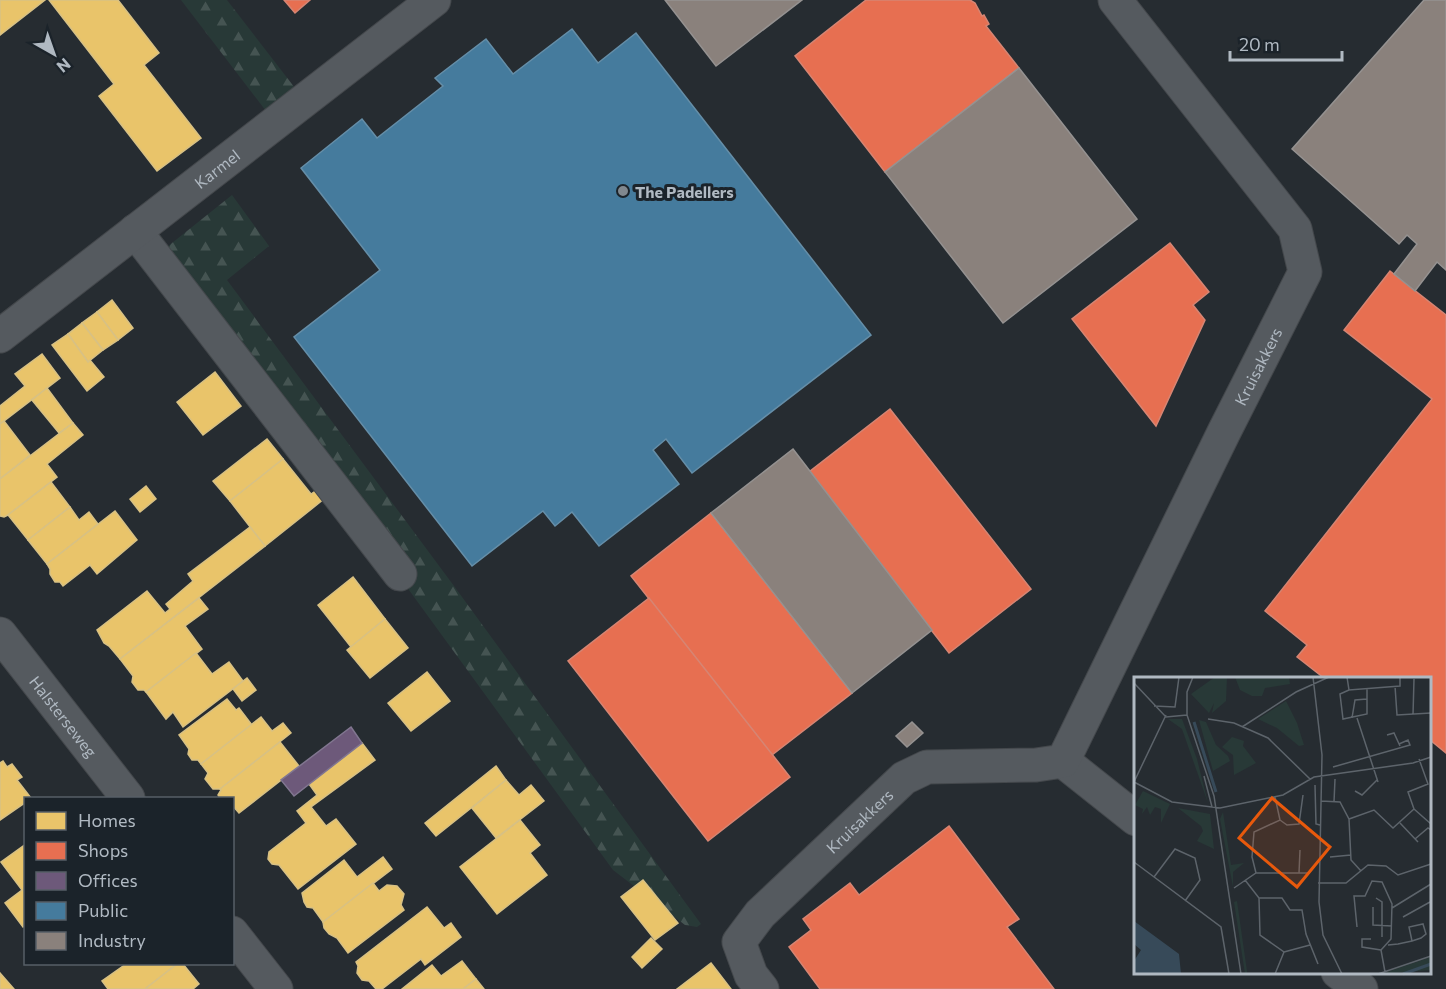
<svg xmlns="http://www.w3.org/2000/svg" width="1446" height="989" font-family="Commissioner,sans-serif">
	<style>
		.forest { fill: url(#forest-firs) }
		.homes { fill: #e9c46a; stroke: #d8c184; stroke-width: 1.5 }
		.shops { fill: #e76f51; stroke: #d68573; stroke-width: 1.5 }
		.offices { fill: #6d597a; stroke: #817690; stroke-width: 1.5 }
		.public { fill: #457b9d; stroke: #658ea8; stroke-width: 1.5 }
		.industry { fill: #8a817c; stroke: #959291; stroke-width: 1.5 }
		.lines { fill: none; stroke-linecap: round; stroke-linejoin: round }
		.minor-casing { stroke: #44484c; stroke-width: 35 }
		.minor { stroke: #555a5f; stroke-width: 33 }
		.poi-dot { fill: #80888f; stroke: #1b232a; stroke-width: 2 }
		.labels { text-anchor: middle; dominant-baseline: central; stroke-width: 6; stroke-linejoin: round; paint-order: stroke }
		.street-label { font-size: 16px; fill: #b0b9c2; stroke: #1b232a }
		.poi-label { font-size: 16px; font-weight: bold; fill: #b0b9c2; stroke: #1b232a; text-anchor: start }
		.inset-river { fill: none; stroke: #374a59; stroke-width: 3 }
		.inset-road { fill: none; stroke: #5d646b; stroke-width: 1.5 }
		.view { fill: #e8590c; fill-opacity: 0.15; stroke: #e8590c; stroke-width: 3 }
		.inset-edge { fill: none; stroke: #b0b9c2; stroke-width: 3 }
	</style>
	<defs>
		<pattern id="forest-firs" width="22" height="20" patternUnits="userSpaceOnUse" patternTransform="scale(1.5)"><rect width="22" height="20" fill="#283937"/><path d="M5 1l3.5 6h-7zM16 11l3.5 6h-7z" fill="#455452"/></pattern>
	</defs>
	<rect width="100%" height="100%" fill="#262c31"/>
	<!-- forest -->
	<g class="forest">
		<polygon points="181,0 227,0 295,88 266,111"/>
		<polygon points="232,195 269,246 227,280 454,586 701,924 697,927 685,925 613,870 162,251"/>
	</g>
	<!-- homes -->
	<g class="homes">
		<polygon points="0,0 45,0 0,35"/>
		<polygon points="49,0 118,0 159,53 144,65 201,138 157,171 99,96 114,84"/>
		<polygon points="112,300 133,328 118,340 97,312"/>
		<polygon points="97,312 118,340 103,350 82,323"/>
		<polygon points="82,323 103,350 88,362 68,334"/>
		<polygon points="68,334 88,362 90,360 104,377 87,391 52,345"/>
		<polygon points="42,354 60,378 0,424 0,406 25,386 15,374"/>
		<polygon points="215,372 241,406 203,435 177,402"/>
		<polygon points="47,388 73,423 59,433 32,400"/>
		<polygon points="4,421 30,455 0,479 0,424"/>
		<polygon points="73,423 83,435 47,464 57,477 8,515 4,517 0,516 0,479"/>
		<polygon points="267,439 283,459 230,501 213,481"/>
		<polygon points="283,459 311,494 317,490 324,499 265,546 230,501"/>
		<polygon points="51,482 70,507 28,540 8,515"/>
		<polygon points="146,486 156,499 140,512 130,499"/>
		<polygon points="70,507 79,520 89,512 98,524 47,564 28,540"/>
		<polygon points="115,511 137,540 97,574 90,565 63,586 60,582 55,582 50,574 50,569 47,564"/>
		<polygon points="250,527 265,546 120,659 109,646 104,643 97,630 147,591 165,613 170,609 166,604 193,581 188,574"/>
		<polygon points="353,577 385,619 351,647 318,605"/>
		<polygon points="199,598 208,609 185,626 202,649 146,692 144,690 138,690 132,682 133,676 120,659"/>
		<polygon points="385,619 408,648 370,678 347,650"/>
		<polygon points="196,653 212,674 229,662 243,681 183,727 173,712 166,719 146,692"/>
		<polygon points="427,672 450,701 411,731 388,703"/>
		<polygon points="247,678 256,690 242,701 233,689"/>
		<polygon points="227,699 236,710 239,708 252,725 201,764 198,760 192,760 188,754 189,749 179,735"/>
		<polygon points="261,717 272,731 283,723 291,733 220,789 213,789 205,779 208,773 201,764"/>
		<polygon points="280,742 299,766 239,813 232,805 232,798 220,798 218,795 221,790 220,789"/>
		<polygon points="362,743 375,760 311,807 326,826 336,819 356,844 298,889 279,865 272,864 268,859 269,852 306,823 297,811 317,795 309,784"/>
		<polygon points="3,761 7,767 12,764 22,777 17,780 31,798 26,798 26,802 0,820 0,763"/>
		<polygon points="496,766 506,780 436,836 425,823"/>
		<polygon points="506,780 519,795 531,785 544,801 496,838 472,808"/>
		<polygon points="520,820 540,845 530,853 547,875 497,914 460,867"/>
		<polygon points="26,844 26,925 23,927 5,903 22,890 1,862"/>
		<polygon points="383,857 392,869 323,922 313,908 307,907 304,902 302,893 344,860 357,877"/>
		<polygon points="643,880 678,923 655,940 621,897"/>
		<polygon points="373,883 379,891 387,885 397,886 404,894 401,905 404,910 348,953 337,938 329,934 324,928 323,922"/>
		<polygon points="427,907 444,928 451,923 461,937 425,965 421,959 382,989 376,989 369,981 362,980 357,973 358,966 356,962"/>
		<polygon points="651,938 662,949 642,968 632,957"/>
		<polygon points="462,961 476,979 463,989 402,989 432,965 441,976"/>
		<polygon points="711,963 731,989 677,989"/>
		<polygon points="126,964 177,964 145,989 108,989 102,981"/>
		<polygon points="177,964 183,964 199,984 193,989 145,989"/>
		<polygon points="0,973 14,989 0,989"/>
		<polygon points="476,979 484,989 463,989"/>
	</g>
	<!-- shops -->
	<g class="shops">
		<polygon points="284,0 310,0 295,13"/>
		<polygon points="866,0 970,0 975,3 982,16 984,15 989,24 986,26 1019,68 885,172 795,56"/>
		<polygon points="1170,243 1209,292 1193,305 1205,320 1156,426 1072,319"/>
		<polygon points="1390,271 1446,315 1446,753 1430,740 1430,678 1324,678 1297,657 1307,645 1265,611 1432,399 1344,330"/>
		<polygon points="890,409 1031,589 949,653 809,472"/>
		<polygon points="711,513 852,693 772,755 631,576"/>
		<polygon points="649,598 790,777 708,841 568,661"/>
		<polygon points="949,826 1019,919 1007,927 1054,989 820,989 789,947 811,930 803,919 850,883 859,895"/>
	</g>
	<!-- offices -->
	<polygon class="offices" points="351,727 362,743 294,796 281,780"/>
	<!-- public -->
	<polygon class="public" points="572,29 598,63 636,33 871,335 692,473 666,439 653,450 679,484 599,546 572,512 555,526 543,511 472,566 294,337 380,270 301,168 362,119 377,138 443,86 435,78 486,39 513,74"/>
	<!-- industry -->
	<g class="industry">
		<polygon points="665,0 802,0 716,66"/>
		<polygon points="1424,0 1446,0 1446,270 1437,262 1415,291 1394,274 1417,244 1407,235 1399,244 1292,149"/>
		<polygon points="1019,68 1137,219 1003,323 885,172"/>
		<polygon points="793,449 932,630 852,693 711,513"/>
		<polygon points="912,722 923,733 907,747 896,736"/>
	</g>
	<g class="lines">
		<defs>
			<g id="minor">
				<polyline points="135,231 400,574"/>
				<path id="s1" d="M 0,336 L 434,0"/>
				<path id="s2" d="M 0,634 L 128,798"/>
				<polyline points="1063,761 1136,819"/>
				<polyline points="232,933 276,989"/>
				<polyline points="1338,972 1361,989"/>
				<path id="s3" d="M 762,989 L 751,975 L 739,942 L 760,914 L 904,778 L 927,767 L 1036,765 L 1063,761 L 1224,432 L 1305,272 L 1295,229 L 1115,0"/>
			</g>
		</defs>
		<!-- minor casing -->
		<use href="#minor" class="minor-casing"/>
		<!-- minor -->
		<use href="#minor" class="minor"/>
	</g>
	<!-- markers -->
	<circle class="poi-dot" cx="623" cy="191" r="6"/>
	<g class="labels">
		<!-- street labels -->
		<g class="street-label">
			<text stroke="none"><textPath href="#s1" startOffset="274">Karmel</textPath></text>
			<text stroke="none"><textPath href="#s3" startOffset="888">Kruisakkers</textPath></text>
			<text stroke="none"><textPath href="#s2" startOffset="104">Halsterseweg</textPath></text>
			<text stroke="none"><textPath href="#s3" startOffset="224">Kruisakkers</textPath></text>
		</g>
		<!-- poi labels -->
		<g class="poi-label">
			<text x="635" y="191">The Padellers</text>
		</g>
	</g>
	<!-- overview -->
	<g transform="translate(1134 677)">
		<rect width="297" height="297" fill="#262c31"/>
		<path d="M 34,42 L 48,42 L 63,82 L 74,126 L 48,52 ZM 65,43 L 72,45 L 82,68 L 94,79 L 96,84 L 79,94 ZM 98,60 L 110,64 L 109,69 L 122,86 L 100,98 L 99,78 L 88,70 ZM 9,114 L 36,127 L 27,146 L 27,132 L 21,130 L 16,138 L 13,130 L 8,137 L 9,132 L 1,128 ZM 44,131 L 76,137 L 80,172 L 63,164 L 69,154 L 67,149 Z" fill="#283937"/>
		<path d="M 81,0 L 93,0 L 92,24 L 78,36 L 80,26 L 75,36 L 57,17 ZM 89,135 L 97,188 L 110,186 L 99,195 L 99,210 L 86,142 ZM 103,224 L 113,294 L 113,297 L 111,297 L 100,225 ZM 297,280 L 297,293 L 247,297 Z" fill="#283937"/>
		<path d="M 152,24 L 163,46 L 170,68 L 165,69 L 143,51 L 124,42 Z" fill="#283937"/>
		<path d="M 101,0 L 155,0 L 156,7 L 131,11 L 128,19 L 118,19 L 106,13 Z" fill="#283937"/>
		<path d="M 0,244 L 45,277 L 47,297 L 0,297 L 0,284 L 7,273 L 0,267 Z" fill="#374a59"/>
		<path class="inset-river" d="M 60,45 L 82,115M 269,297 L 297,287"/>
		<path class="inset-road" d="M 59,0 L 53,15 L 53,38 L 80,119 L 107,297M 179,0 L 188,78 L 185,225 L 189,258 L 208,297M 213,0 L 215,13 L 266,9 L 266,0M 0,6 L 32,40 L 53,38M 261,9 L 263,38 L 297,36M 215,13 L 206,17 L 209,42 L 233,37 L 233,11M 20,29 L 41,30 L 45,0M 279,38 L 280,2M 218,41 L 221,23 L 233,22M 223,41 L 244,105M 74,42 L 100,46 L 134,61 L 176,102M 108,50 L 162,15 L 195,0M 253,58 L 260,56 L 266,69M 199,90 L 276,68 L 274,63 L 265,67M 70,99 L 78,130M 0,105 L 38,125 L 86,131 L 149,118 L 180,100 L 279,86 L 297,80M 0,105 L 32,38M 181,108 L 182,147 L 186,148M 221,114 L 228,118 L 243,103M 141,120 L 146,143M 187,124 L 206,125 L 215,142 L 240,133 L 259,151 L 280,132M 200,125 L 201,102M 280,132 L 274,115 L 294,107 L 285,82M 280,132 L 297,147M 215,142 L 217,183 L 227,194M 266,146 L 284,165M 281,162 L 294,151 L 297,153M 196,180 L 217,178M 0,185 L 87,250 L 95,297M 122,196 L 118,180 L 120,155 L 146,143 L 153,148 L 165,147 L 169,118M 165,196 L 166,173M 20,200 L 41,172 L 61,181 L 66,203 L 51,224M 111,203 L 125,221 L 126,258 L 150,275 L 141,297M 184,206 L 212,206 L 234,188 L 252,189 L 264,198 L 297,187M 100,211 L 122,196 L 175,196M 125,221 L 148,221 L 156,233 L 168,233 L 172,257 L 184,287M 242,221 L 248,225 L 248,260M 239,230 L 239,248 L 258,249M 258,231 L 297,207M 269,240 L 296,225M 223,250 L 220,219 L 231,219 L 238,204 L 248,205 L 258,227 L 257,262 L 247,273M 237,262 L 228,262 L 228,270 L 247,273M 254,268 L 264,267 L 278,264 L 287,261 L 292,257 L 289,247 L 275,250 L 278,264M 247,273 L 251,295M 150,275 L 176,268M 244,297 L 297,279"/>
		<path class="view" d="M 138,121 L 196,170 L 163,210 L 105,161 Z"/>
		<rect width="297" height="297" class="inset-edge"/>
	</g>
	<!-- legend -->
	<rect x="24" y="797" width="210" height="168" fill="#1b232a" stroke="#575f67" stroke-width="1.5"/>
	<rect x="36" y="812" width="30" height="18" fill="#e9c46a" stroke="#575f67" stroke-width="1.5"/>
	<text x="78" y="827" font-size="18" fill="#b0b9c2">Homes</text>
	<rect x="36" y="842" width="30" height="18" fill="#e76f51" stroke="#575f67" stroke-width="1.5"/>
	<text x="78" y="857" font-size="18" fill="#b0b9c2">Shops</text>
	<rect x="36" y="872" width="30" height="18" fill="#6d597a" stroke="#575f67" stroke-width="1.5"/>
	<text x="78" y="887" font-size="18" fill="#b0b9c2">Offices</text>
	<rect x="36" y="902" width="30" height="18" fill="#457b9d" stroke="#575f67" stroke-width="1.5"/>
	<text x="78" y="917" font-size="18" fill="#b0b9c2">Public</text>
	<rect x="36" y="932" width="30" height="18" fill="#8a817c" stroke="#575f67" stroke-width="1.5"/>
	<text x="78" y="947" font-size="18" fill="#b0b9c2">Industry</text>
	<!-- north arrow -->
	<g transform="translate(54 54) rotate(140)" stroke="#1b232a" stroke-width="4.5" paint-order="stroke">
	<path d="M0-4.5L10 22L0 15L-10 22Z" fill="#b0b9c2"/>
	<text y="-9" font-size="16" font-weight="bold" text-anchor="middle" fill="#b0b9c2">N</text>
	</g>
	<!-- scale -->
	<path d="M1230 51v9h112v-9" fill="none" stroke="#b0b9c2" stroke-width="3"/>
	<text x="1239" y="51" font-size="18" fill="#b0b9c2" stroke="#1b232a" stroke-width="4.5" paint-order="stroke">20 m</text>
</svg>
